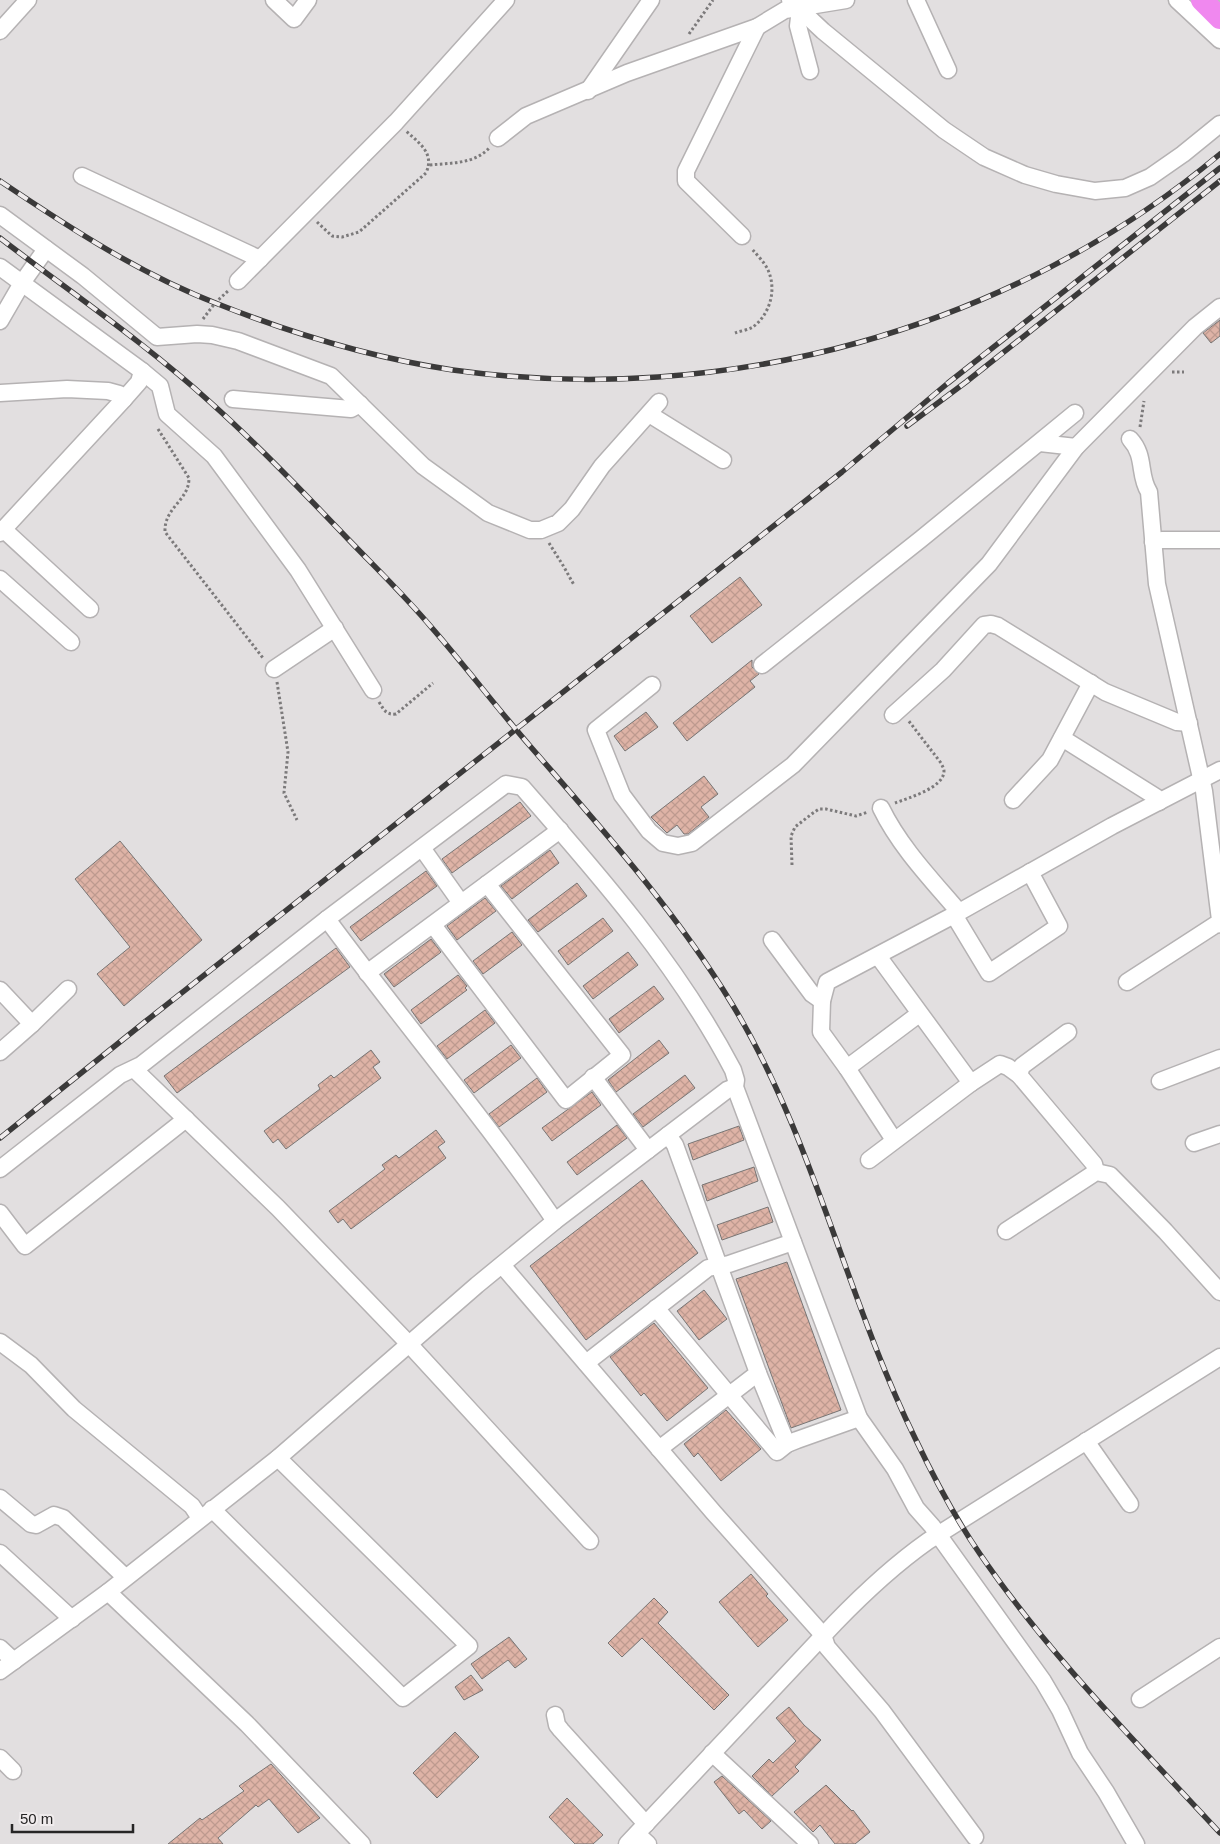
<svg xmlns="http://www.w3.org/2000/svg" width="1220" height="1844" font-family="Arial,sans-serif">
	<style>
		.building { fill: url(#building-cross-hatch); stroke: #787574 }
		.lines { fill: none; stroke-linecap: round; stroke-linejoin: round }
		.minor-casing { stroke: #b5b2b3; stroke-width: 19 }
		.highway-casing { stroke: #bebebe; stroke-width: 25 }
		.path { stroke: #7c7a7b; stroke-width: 3; stroke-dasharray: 2.5 2.5; stroke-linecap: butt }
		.minor { stroke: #fff; stroke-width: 16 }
		.highway { stroke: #f088ef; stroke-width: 22 }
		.rail-casing { stroke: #3b3a3a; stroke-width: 5.5 }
		.rail { stroke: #f0eced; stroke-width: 4; stroke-dasharray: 11; stroke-linecap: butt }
	</style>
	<defs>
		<pattern id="building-cross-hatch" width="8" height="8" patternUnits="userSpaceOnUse" patternTransform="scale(1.25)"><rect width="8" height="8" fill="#deb3a6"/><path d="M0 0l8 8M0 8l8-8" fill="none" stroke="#be9a8f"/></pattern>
	</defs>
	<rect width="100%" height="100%" fill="#e2dfe0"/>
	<!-- building -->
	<g class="building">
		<polygon points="1220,320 1220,336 1211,343 1203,333"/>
		<polygon points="740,577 762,605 712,643 690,616"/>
		<polygon points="752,660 752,667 759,674 750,681 755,687 687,741 673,723"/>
		<polygon points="646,712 658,727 625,751 614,736"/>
		<polygon points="704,776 718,794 701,807 709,817 688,834 684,834 677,825 667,833 651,817"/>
		<polygon points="520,802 531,816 452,873 442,859"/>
		<polygon points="120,841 202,940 124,1006 97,974 130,947 75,879"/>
		<polygon points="550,850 559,863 512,899 501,886"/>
		<polygon points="426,871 437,886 361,941 350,927"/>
		<polygon points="577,883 587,896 538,932 528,920"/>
		<polygon points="485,898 496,911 457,940 447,926"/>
		<polygon points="603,918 613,931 568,965 558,951"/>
		<polygon points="512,932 522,945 483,974 473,961"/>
		<polygon points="431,939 441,952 440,953 394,987 384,974"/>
		<polygon points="336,948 350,967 177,1093 164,1076"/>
		<polygon points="628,952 638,965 593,999 583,986"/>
		<polygon points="458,975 467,986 465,988 467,990 421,1024 411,1010"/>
		<polygon points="654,986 664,999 619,1033 609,1019"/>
		<polygon points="485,1010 495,1023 447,1059 437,1046"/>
		<polygon points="659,1040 669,1053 616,1092 608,1080"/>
		<polygon points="511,1045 521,1058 474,1093 464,1080"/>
		<polygon points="371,1050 380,1062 373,1067 381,1078 286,1149 278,1139 273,1143 264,1131 320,1089 318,1085 331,1075 334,1078"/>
		<polygon points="685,1075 695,1088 643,1127 633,1114"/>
		<polygon points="537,1078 547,1092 499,1127 489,1114"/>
		<polygon points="592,1092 601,1105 552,1141 542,1128"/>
		<polygon points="617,1125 627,1138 577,1175 567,1162"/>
		<polygon points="739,1126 744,1140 693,1160 688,1144"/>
		<polygon points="436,1130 445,1142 438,1147 446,1158 351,1229 343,1219 338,1223 329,1211 385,1169 382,1165 396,1155 399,1158"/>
		<polygon points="754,1167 758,1181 707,1201 702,1185"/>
		<polygon points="642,1180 698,1253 586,1340 530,1266"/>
		<polygon points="768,1207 773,1222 722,1240 717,1225"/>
		<polygon points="787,1262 841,1410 791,1428 736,1279"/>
		<polygon points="704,1290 727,1319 699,1340 677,1311"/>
		<polygon points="654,1323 708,1388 667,1421 644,1393 641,1396 610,1357"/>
		<polygon points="726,1410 761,1449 721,1481 698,1453 694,1457 684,1444"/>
		<polygon points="751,1574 768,1594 766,1596 788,1620 758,1647 719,1602"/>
		<polygon points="654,1598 668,1612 658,1623 729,1695 714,1710 642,1638 622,1657 608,1643"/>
		<polygon points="509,1637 527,1659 515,1668 508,1660 482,1679 471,1664"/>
		<polygon points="471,1675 483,1690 464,1700 455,1687"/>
		<polygon points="789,1707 804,1725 821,1740 795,1767 799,1771 772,1796 752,1776 769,1759 773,1763 796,1741 776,1718"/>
		<polygon points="455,1732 479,1757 437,1798 413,1773"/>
		<polygon points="271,1764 320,1818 298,1833 269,1799 258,1807 256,1805 218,1838 223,1844 168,1844 200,1818 202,1820 244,1791 239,1786"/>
		<polygon points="722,1776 771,1821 762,1829 744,1810 739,1814 714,1782"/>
		<polygon points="826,1785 852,1811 853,1810 870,1832 855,1844 835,1844 820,1825 813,1832 794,1812"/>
		<polygon points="567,1798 603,1835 593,1844 575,1844 549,1817"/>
	</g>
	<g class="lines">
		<defs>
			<g id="minor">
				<polyline points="274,0 294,19 308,0"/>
				<polyline points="790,0 823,31 944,130 984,157 1025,175 1056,184 1095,191 1125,188 1150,177 1183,154 1220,124"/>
				<polyline points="916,0 948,70"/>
				<polyline points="1177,0 1220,40"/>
				<polyline points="800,9 798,26 810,71"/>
				<polyline points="0,31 28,0"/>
				<polyline points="588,91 651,0"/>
				<polyline points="498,138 526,116 627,73 757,27 785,10 846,0"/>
				<polyline points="82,176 260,259"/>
				<polyline points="0,215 83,276 157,337 197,334 212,335 238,341 331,376 423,466 488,513 530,530 541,530 558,523 572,509 602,466 659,402"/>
				<polyline points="742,236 686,181 686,171 757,27"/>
				<polyline points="0,267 142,371 139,382 124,399 0,533"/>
				<polyline points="238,281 396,122 506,0"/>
				<polyline points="0,321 22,283 46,249"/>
				<polyline points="142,371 160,386 167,414 214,456 298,570 373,690"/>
				<polyline points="0,393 67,389 108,391 119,394 124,399"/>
				<polyline points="233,399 351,409 360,404"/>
				<polyline points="649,414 723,460"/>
				<path d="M 1130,439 C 1146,456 1138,475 1149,492 L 1157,584 L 1204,791 L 1220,920"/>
				<polyline points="1040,443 1076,447"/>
				<polyline points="3,529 90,609"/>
				<polyline points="1153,542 1162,540 1220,540"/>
				<polyline points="0,579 71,642"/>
				<polyline points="762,665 921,539 1075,413"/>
				<polyline points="274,669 335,628"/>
				<polyline points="652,685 596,730 622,795 649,831 663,843 678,846 692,843 793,765 989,564 1076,447 1195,327 1220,307"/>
				<polyline points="893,715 943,670 984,625 991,624 998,626 1105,692 1177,722 1189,723"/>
				<polyline points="1062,738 1156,797 1159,802"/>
				<polyline points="1013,800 1050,760 1091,683"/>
				<path d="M 881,808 C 900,847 931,879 959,912"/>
				<polyline points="422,848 461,903"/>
				<polyline points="954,915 989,973 1059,926 1030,872"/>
				<path d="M 327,919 C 402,1021 484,1117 555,1221"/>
				<polyline points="433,925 566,1100 622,1055 487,884"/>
				<polyline points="772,940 812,994 822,1001"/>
				<polyline points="878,956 971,1083 1000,1064 1008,1067 1019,1075 1094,1164 1096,1172"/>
				<polyline points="367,973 560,830"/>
				<polyline points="1127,982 1215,925 1220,924"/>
				<polyline points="0,990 32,1024 0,1052"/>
				<polyline points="32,1024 68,989"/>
				<polyline points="847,1068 919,1014"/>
				<polyline points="134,1069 278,1208 409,1344 590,1541"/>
				<polyline points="1019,1075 1022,1066 1068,1032"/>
				<polyline points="593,1077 648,1150"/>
				<polyline points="1160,1081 1220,1058"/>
				<polyline points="894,1140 847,1068 821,1032 822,1001 827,982 954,915 1112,826 1220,770"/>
				<polyline points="1194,1143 1220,1134"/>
				<polyline points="869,1160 971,1083"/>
				<path d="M 0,1169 L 120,1075 L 141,1065 L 327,919 L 506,784 L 522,787 C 600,876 678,965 733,1070 L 736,1080 L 735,1087 L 859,1418 L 895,1469 L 916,1508 L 932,1526 L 1043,1681 L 1060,1710 L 1080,1753 L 1106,1792 L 1136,1844"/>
				<polyline points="0,1213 25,1246 186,1119"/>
				<polyline points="1006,1231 1096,1172 1110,1175 1165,1231 1220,1292"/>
				<polyline points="502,1265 714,1513 823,1635 827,1647 882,1711 975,1837"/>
				<polyline points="656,1308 777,1452 787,1444 797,1440 859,1418"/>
				<polyline points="0,1342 31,1365 74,1409 192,1506 200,1518"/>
				<polyline points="586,1363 708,1268 729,1264 793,1242"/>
				<polyline points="758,1373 787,1444"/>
				<polyline points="1086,1441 1130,1504"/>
				<polyline points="659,1449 758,1373 675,1145 668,1135"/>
				<polyline points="0,1498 31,1524 36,1525 54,1515 63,1518 125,1577"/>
				<polyline points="212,1509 403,1698 469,1646 278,1458"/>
				<polyline points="0,1553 72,1619"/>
				<polyline points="108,1592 247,1724 362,1844"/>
				<polyline points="0,1648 14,1661"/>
				<polyline points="0,1671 108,1592 278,1458 477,1285 555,1221 727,1090 735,1087"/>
				<polyline points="1140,1699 1220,1647"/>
				<polyline points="555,1715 557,1725 561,1730 646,1824"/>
				<polyline points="712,1753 810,1844"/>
				<polyline points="0,1758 13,1771"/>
				<polyline points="637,1834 648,1844"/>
				<path d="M 627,1844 L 835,1623 C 864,1593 894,1565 928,1541 L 1220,1357"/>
			</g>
			<polyline id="highway" points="1202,0 1220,18"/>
		</defs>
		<!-- minor casing -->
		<use href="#minor" class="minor-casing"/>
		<!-- highway casing -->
		<use href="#highway" class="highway-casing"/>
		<!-- path -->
		<g class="path">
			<polyline points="689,34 713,0"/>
			<path d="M 430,165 C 450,163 475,164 489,148"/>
			<path d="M 317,222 L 332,236 L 342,237 L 359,232 L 426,173 C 435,153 419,143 406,131"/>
			<polyline points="203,319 215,303 229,290"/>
			<path d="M 735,333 C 740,331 748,330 753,327 C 770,314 777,290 768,270 C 765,263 757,255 752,249"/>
			<polyline points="1172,372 1184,372"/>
			<polyline points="1140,427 1144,401"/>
			<path d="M 158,429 L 189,478 C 189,501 164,507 165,532 L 263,658"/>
			<polyline points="549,543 564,567 574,585"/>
			<polyline points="277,682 288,752 284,793 297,820"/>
			<path d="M 379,702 C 384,710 386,715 396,714 L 433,683"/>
			<path d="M 895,803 C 908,798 944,788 944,771 C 944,768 942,766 941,763 L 908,720"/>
			<polyline points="792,865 791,836 795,827 813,813 819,809 826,809 856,816 868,812"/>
		</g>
		<!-- minor -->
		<use href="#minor" class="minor"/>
		<!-- highway -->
		<use href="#highway" class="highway"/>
		<defs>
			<g id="rail">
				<path d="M 0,181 C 70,228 140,274 218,304 C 293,334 373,358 453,370 C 725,408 1010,330 1220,154"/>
				<path d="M 0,238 C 70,292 144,342 210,402 C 258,445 303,492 348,539 C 376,568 406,597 432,628 C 466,667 497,708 530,746 C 602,829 675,910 732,1004 C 814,1139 846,1297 915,1438 C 934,1478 955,1518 980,1554 C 1049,1655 1137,1743 1220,1833"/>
				<polyline points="907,426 966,382 1220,181"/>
				<polyline points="0,1138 146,1021 842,472 948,383 1220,168"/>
			</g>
		</defs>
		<!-- rail casing -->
		<use href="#rail" class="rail-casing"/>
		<!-- rail -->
		<use href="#rail" class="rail"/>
	</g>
	<!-- scale -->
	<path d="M12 1824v8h121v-8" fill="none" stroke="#262525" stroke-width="2.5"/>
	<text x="20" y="1824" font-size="15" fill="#262525" stroke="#f0eced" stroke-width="4" paint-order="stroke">50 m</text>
</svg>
